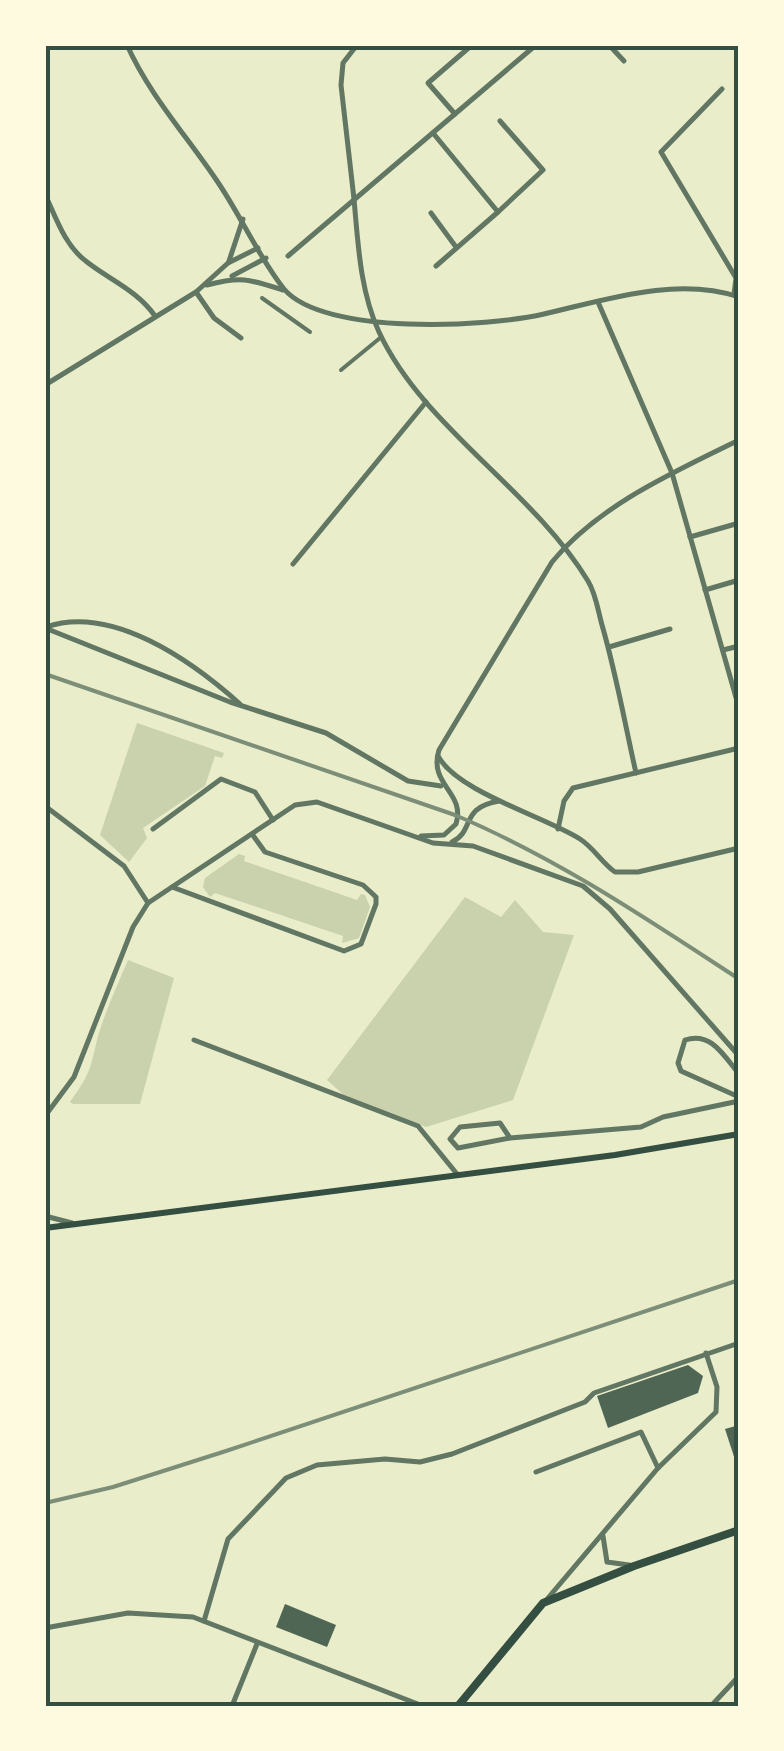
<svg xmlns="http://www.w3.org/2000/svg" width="784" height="1751" font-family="Spectral,serif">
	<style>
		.green { fill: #cad2ad }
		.building { fill: #4f6655 }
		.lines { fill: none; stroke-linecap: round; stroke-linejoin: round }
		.pedestrian { stroke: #617663; stroke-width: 4 }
		.minor { stroke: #617663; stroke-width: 5 }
		.secondary { stroke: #344e41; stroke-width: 6 }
		.primary { stroke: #344e41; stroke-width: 8 }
		.rail { stroke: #7c8e77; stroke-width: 4 }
		.neatline { fill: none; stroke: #344e41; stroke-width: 4 }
	</style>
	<rect width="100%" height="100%" fill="#e9edc9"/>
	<!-- green -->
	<g class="green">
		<polygon points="137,723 224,753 222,758 215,756 205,786 143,828 147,838 129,862 100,835"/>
		<polygon points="239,854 245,856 244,861 357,900 361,894 365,895 370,907 359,938 342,943 343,936 215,893 210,897 203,887 205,878"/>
		<polygon points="465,897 501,917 515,900 543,932 574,935 513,1100 426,1127 346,1097 327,1080"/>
		<path d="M 128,960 L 174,978 L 140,1104 L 73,1104 L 70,1102 C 87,1078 90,1072 96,1044 C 103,1016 117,986 128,960 Z"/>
	</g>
	<!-- building -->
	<g class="building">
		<polygon points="688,1365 703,1376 698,1393 608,1428 597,1396"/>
		<polygon points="739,1425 739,1469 738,1469 725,1429"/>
		<polygon points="285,1604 336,1625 327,1647 276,1627"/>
	</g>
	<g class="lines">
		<!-- pedestrian -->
		<g class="pedestrian">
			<polyline points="262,298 310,332"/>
			<polyline points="341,370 380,338"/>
		</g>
		<!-- minor -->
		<g class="minor">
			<path d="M 127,45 C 149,94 185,134 215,178 C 239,212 259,258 284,289 C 324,336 488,327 544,314 C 605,300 676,276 739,297"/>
			<path d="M 357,45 L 343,63 L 341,85 C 345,123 350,161 354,199 C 358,243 360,291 379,332 C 423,427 532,489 588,581 C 596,594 598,611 602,625 C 616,673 625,724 636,773"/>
			<polyline points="609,45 624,61"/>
			<polyline points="722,89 661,152 736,278 734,294"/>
			<polyline points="455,114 428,83 472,45"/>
			<polyline points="433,133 498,212 436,266"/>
			<path d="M 45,194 C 56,218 65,246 87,262 C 110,280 138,291 155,316"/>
			<polyline points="498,212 543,170 500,121"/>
			<polyline points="431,213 456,247"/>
			<polyline points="288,256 536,45"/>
			<polyline points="229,261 243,219"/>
			<polyline points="232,276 266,258"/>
			<path d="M 207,285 C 241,276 249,279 283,290"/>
			<polyline points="196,292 214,318 241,338"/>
			<polyline points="598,302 672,473 739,708"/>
			<polyline points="45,385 196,292 228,263 258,248"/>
			<polyline points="690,537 739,523"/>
			<polyline points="293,564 426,402"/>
			<polyline points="705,590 739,580"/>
			<path d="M 46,627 C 112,604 192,661 240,704"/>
			<polyline points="45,628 230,702 326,733 408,781 441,786"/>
			<polyline points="609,647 670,629"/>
			<polyline points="723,650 739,646"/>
			<path d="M 438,756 C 457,792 546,817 580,839 C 594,848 602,863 615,872 L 638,872 L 739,848"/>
			<polyline points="45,806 124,866 148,903"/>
			<polyline points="153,829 221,779 255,792 273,820"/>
			<polyline points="558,829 564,801 573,788 739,748"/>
			<path d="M 421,836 L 444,835 L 456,824 C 466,792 428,785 439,750 L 552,562 C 599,505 674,472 739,440"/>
			<path d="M 452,842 C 476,830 459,808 499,801"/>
			<polyline points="172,887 344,951 361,944 376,904 376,897 363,885 265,852 252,834"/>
			<polyline points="194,1040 418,1126 457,1174"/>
			<path d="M 739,1074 C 724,1056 711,1031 685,1040 L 678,1063 L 681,1071 L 739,1097"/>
			<polyline points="45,1116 74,1077 133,927 148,903 295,805 317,802 433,843 473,846 583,886 610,909 739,1056"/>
			<polyline points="510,1138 500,1123 460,1127 450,1139 458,1148 510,1138 641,1127 663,1117 739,1101"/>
			<polyline points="45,1216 72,1223"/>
			<polyline points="536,1472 641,1432 658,1468"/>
			<polyline points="603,1536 607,1562 629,1565"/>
			<polyline points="548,1598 658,1468 716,1412 717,1387 706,1353"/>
			<polyline points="204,1621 228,1539 286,1478 317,1465 385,1459 420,1462 452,1454 585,1402 594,1393 739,1343"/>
			<polyline points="45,1628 128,1613 193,1617 423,1706"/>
			<polyline points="232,1706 257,1644"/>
			<polyline points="711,1706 739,1676"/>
		</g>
		<!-- secondary -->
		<polyline class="secondary" points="45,1228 615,1155 739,1134"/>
		<!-- primary -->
		<polyline class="primary" points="458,1706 543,1603 634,1566 739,1530"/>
		<!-- rail -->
		<g class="rail">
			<path d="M 45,674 L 455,815 C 557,858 647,919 739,979"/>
			<polyline points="45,1503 113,1487 226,1451 739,1280"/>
		</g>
	</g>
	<!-- border -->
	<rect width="784" height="1751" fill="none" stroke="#fefae0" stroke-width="95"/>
	<rect x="48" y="48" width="688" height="1656" class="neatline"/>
</svg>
